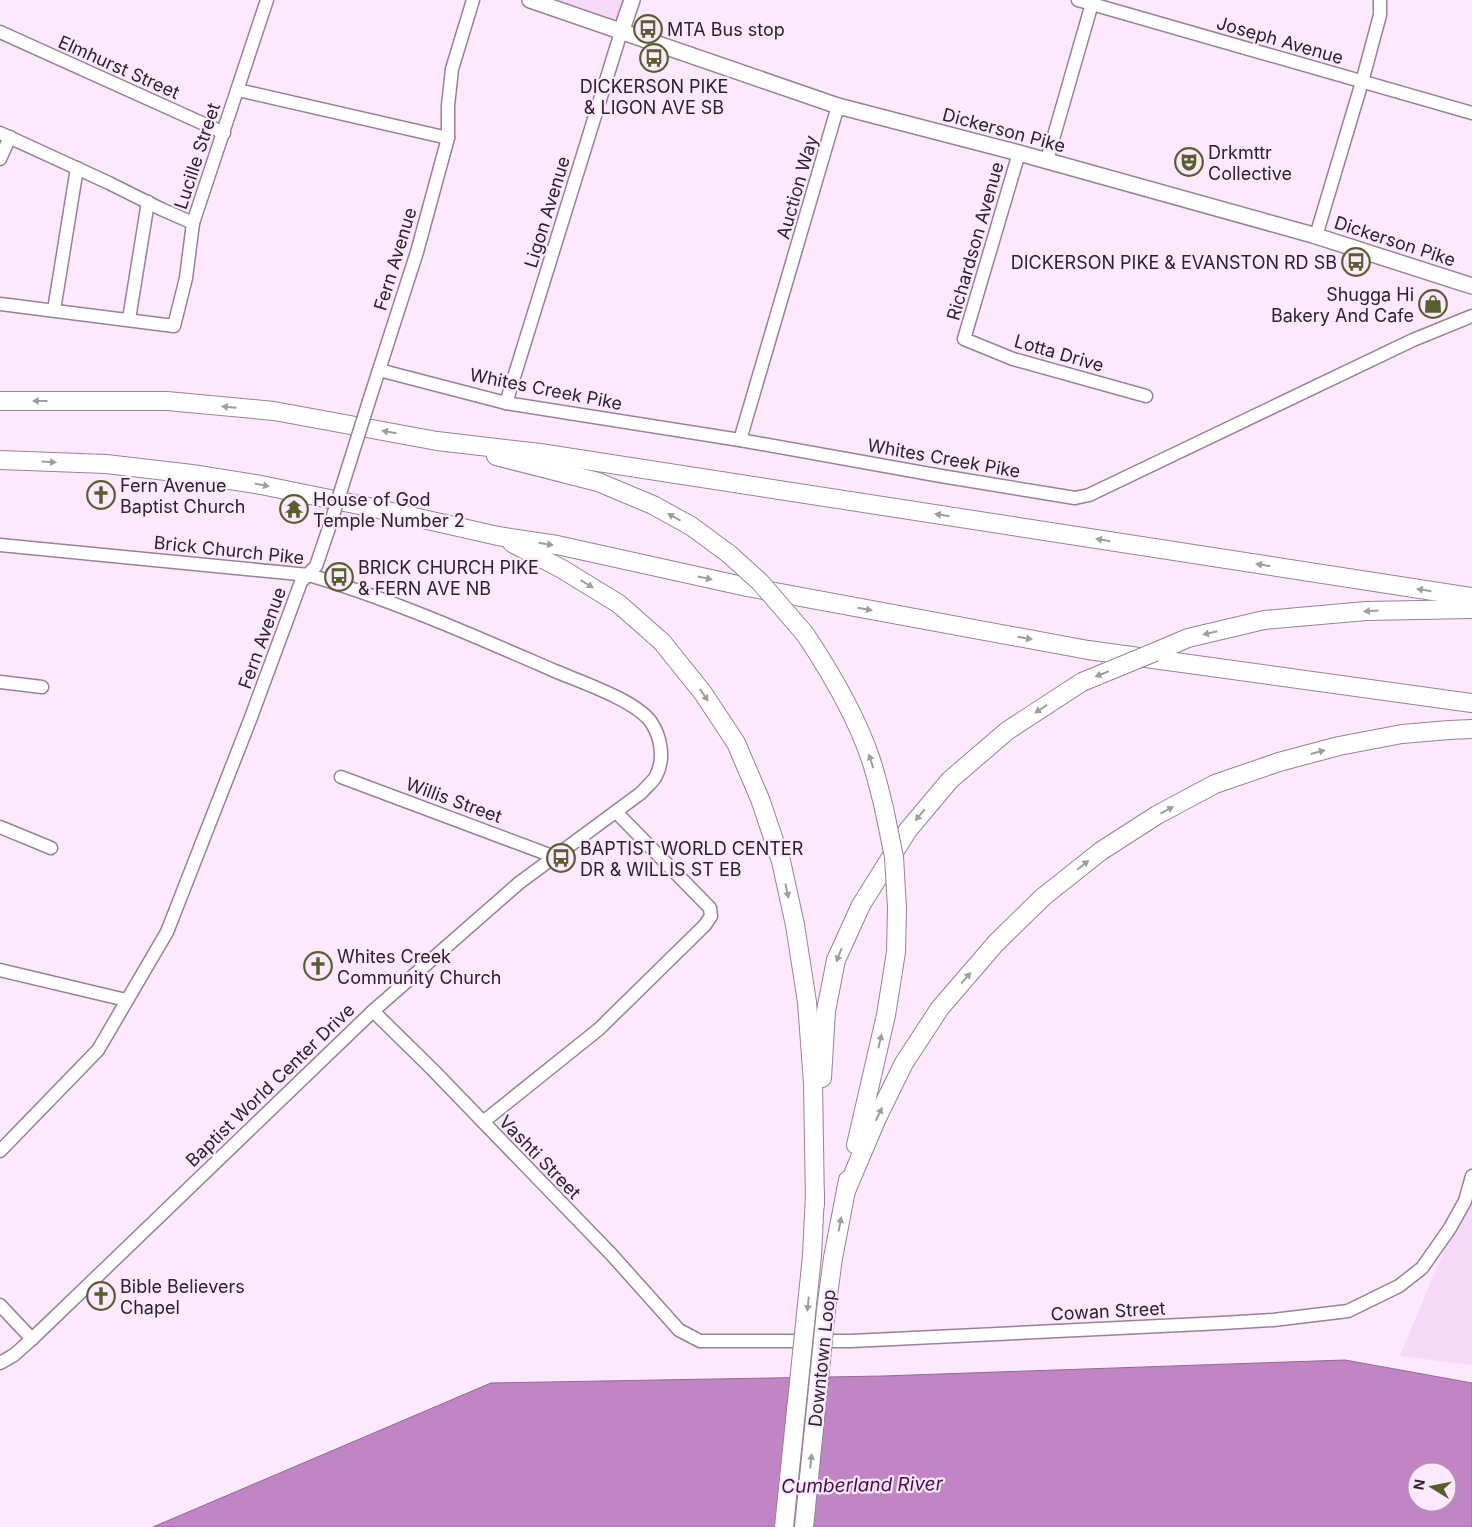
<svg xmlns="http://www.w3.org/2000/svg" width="1472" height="1527" font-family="Inter,sans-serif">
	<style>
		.built { fill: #f6d8f7 }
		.water { fill: #c184c4; stroke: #946796; fill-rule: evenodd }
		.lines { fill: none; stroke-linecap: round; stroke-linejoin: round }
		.minor-casing { stroke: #978198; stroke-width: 15 }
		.major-casing { stroke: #978198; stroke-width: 18 }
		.highway-casing { stroke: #978198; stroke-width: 20 }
		.minor { stroke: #fff; stroke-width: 12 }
		.major { stroke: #fff; stroke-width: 15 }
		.highway { stroke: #fff; stroke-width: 18 }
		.minor-bridge-casing { stroke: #978198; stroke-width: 15; stroke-linecap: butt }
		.highway-bridge-casing { stroke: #978198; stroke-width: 20; stroke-linecap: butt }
		.minor-bridge { stroke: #fff; stroke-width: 12 }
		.highway-bridge { stroke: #fff; stroke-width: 18 }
		.oneway { fill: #a09ca0 }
		.labels { text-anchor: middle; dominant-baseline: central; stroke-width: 4.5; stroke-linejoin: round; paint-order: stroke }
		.poi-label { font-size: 18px; fill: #2b222c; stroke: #fce9fd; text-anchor: start }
		.street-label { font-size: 18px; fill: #2b222c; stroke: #fce9fd }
		.water-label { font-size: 19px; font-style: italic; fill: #440c49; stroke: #fce9fd }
	</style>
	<rect width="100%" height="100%" fill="#fce9fd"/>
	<!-- built -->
	<g class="built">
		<polygon points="530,0 632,0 621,32"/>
		<polygon points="1472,1183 1472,1365 1400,1356"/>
	</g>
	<!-- water -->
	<path class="water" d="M 1345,1360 L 1472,1383 L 1472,1527 L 153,1527 L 491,1383 L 883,1376 ZM 1417,1472 L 1447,1472 L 1447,1502 L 1417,1502 Z"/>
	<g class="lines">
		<defs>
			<g id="minor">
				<polyline points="1078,0 1472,113"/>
				<polyline points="0,32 224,133"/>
				<polyline points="238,90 448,138"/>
				<polyline points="0,133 109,183 161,209 193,223"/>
				<polyline points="1019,153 964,339 1013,359 1146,396"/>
				<polyline points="0,159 10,137"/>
				<polyline points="1047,160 1093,0"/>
				<polyline points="1316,236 1362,82 1380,15 1380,0"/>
				<polyline points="0,304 174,326 186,278 193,223 267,0"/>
				<polyline points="54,310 77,168"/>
				<polyline points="129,319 148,202"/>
				<polyline points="379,370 506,403 740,440 941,476 1075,498 1089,495 1413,340 1472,316"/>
				<polyline points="369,401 417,252 448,138 448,106 452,69 473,0"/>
				<polyline points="506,403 621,32"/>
				<polyline points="740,440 838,106"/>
				<path d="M 0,545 L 309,575 C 393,600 474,636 555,671 C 581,682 635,700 651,722 C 661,737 665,759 656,776 C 653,782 646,787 641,793 L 519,883 L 373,1011 L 32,1339 L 14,1355 L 0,1363"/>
				<polyline points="0,682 42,687"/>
				<polyline points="341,777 555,857"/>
				<polyline points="0,827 51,848"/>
				<polyline points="0,970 126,1000"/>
				<polyline points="373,1011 433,1070 611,1254 679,1330 700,1341 851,1341 1222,1323 1273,1320 1348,1311 1399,1286 1422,1268 1450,1228 1465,1201 1472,1176"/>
				<polyline points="483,1122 599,1029 705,925 711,916 710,908 616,812"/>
				<polyline points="0,1151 98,1050 167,932 250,720 301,582 316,566 330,525"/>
				<polyline points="0,1305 32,1339"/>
			</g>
			<g id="major">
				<polyline points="530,0 838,106 1019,153 1313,235 1472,286"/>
				<polyline points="621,32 632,0"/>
			</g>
			<g id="highway">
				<polyline points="0,401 167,401 274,411 437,441 540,453 1472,597"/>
				<polyline points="496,456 598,482 653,505 691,526 729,554"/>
				<polyline points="0,460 106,464 192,474 261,485 374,508 498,536 557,545 747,587 1088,650 1472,703"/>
				<polyline points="512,543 562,569 619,604 662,642 703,693 736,743 760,799 781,861 795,925 807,1002 813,1083 815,1205"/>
				<path d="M 805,634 C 831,673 856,715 871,760 C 876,775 880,792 884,808"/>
				<polyline points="1155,652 1188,638 1264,620 1366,611 1472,609"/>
				<polyline points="822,1078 826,1011 836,960 861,905 908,830 950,780 1007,731 1082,682"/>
				<polyline points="856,1145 886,1015 896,952 897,908"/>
				<polyline points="846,1191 877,1118 904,1063 940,1008 996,943 1043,897 1101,851 1157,815 1215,784 1279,762 1339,746 1402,734 1449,730 1472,729"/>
				<polyline points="812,1256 815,1194"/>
				<polyline points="833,1258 848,1180"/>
			</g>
		</defs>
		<!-- minor casing -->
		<use href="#minor" class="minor-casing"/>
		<!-- major casing -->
		<use href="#major" class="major-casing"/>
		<!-- highway casing -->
		<use href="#highway" class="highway-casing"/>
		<!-- minor -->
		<use href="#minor" class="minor"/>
		<!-- major -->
		<use href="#major" class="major"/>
		<!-- highway -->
		<use href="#highway" class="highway"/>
		<defs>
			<polyline id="minor-bridge" points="330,525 369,401"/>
			<g id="highway-bridge">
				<polyline points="729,554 760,582 805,634"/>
				<polyline points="1082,682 1155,652"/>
				<polyline points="884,808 894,857 897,908"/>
				<polyline points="784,1527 812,1256"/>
				<polyline points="804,1527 826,1310 833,1258"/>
			</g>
		</defs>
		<!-- minor-bridge casing -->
		<use href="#minor-bridge" class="minor-bridge-casing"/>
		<!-- highway-bridge casing -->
		<use href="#highway-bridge" class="highway-bridge-casing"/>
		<!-- minor-bridge -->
		<use href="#minor-bridge" class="minor-bridge"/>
		<!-- highway-bridge -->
		<use href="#highway-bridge" class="highway-bridge"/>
	</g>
	<!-- one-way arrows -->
	<defs><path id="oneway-solid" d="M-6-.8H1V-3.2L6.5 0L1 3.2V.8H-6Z" transform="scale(1.25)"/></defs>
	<g class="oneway">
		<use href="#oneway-solid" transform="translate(40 401) rotate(180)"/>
		<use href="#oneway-solid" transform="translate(229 407) rotate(-175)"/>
		<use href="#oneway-solid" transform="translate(389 432) rotate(-170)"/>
		<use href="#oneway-solid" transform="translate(49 462) rotate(3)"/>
		<use href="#oneway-solid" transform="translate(262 485) rotate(11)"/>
		<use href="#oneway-solid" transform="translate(942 515) rotate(-171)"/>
		<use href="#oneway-solid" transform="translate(674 517) rotate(-151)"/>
		<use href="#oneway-solid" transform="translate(1103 540) rotate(-171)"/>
		<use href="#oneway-solid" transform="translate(546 544) rotate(9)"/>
		<use href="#oneway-solid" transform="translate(1263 565) rotate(-171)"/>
		<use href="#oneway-solid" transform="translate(705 578) rotate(12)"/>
		<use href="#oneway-solid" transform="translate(587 584) rotate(31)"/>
		<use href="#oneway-solid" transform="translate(1424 590) rotate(-171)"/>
		<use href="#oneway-solid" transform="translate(865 609) rotate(10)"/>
		<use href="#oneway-solid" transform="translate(1371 611) rotate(177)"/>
		<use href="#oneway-solid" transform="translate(1210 633) rotate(167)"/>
		<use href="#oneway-solid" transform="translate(1025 638) rotate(10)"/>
		<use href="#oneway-solid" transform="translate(1102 674) rotate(158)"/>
		<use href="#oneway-solid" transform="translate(704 695) rotate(55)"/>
		<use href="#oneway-solid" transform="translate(1041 709) rotate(147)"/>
		<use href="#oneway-solid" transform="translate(1318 752) rotate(-15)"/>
		<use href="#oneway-solid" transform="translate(871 761) rotate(-108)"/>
		<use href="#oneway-solid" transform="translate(1167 810) rotate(-28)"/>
		<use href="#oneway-solid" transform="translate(920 815) rotate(130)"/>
		<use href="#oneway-solid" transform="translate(1083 865) rotate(-39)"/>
		<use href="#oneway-solid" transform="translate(787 891) rotate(78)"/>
		<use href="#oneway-solid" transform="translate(839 955) rotate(112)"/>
		<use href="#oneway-solid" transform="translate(966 978) rotate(-49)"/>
		<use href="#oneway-solid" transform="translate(880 1041) rotate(-77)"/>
		<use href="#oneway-solid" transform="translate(879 1114) rotate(-64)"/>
		<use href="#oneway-solid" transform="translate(840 1224) rotate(-79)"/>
		<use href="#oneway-solid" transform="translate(808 1304) rotate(96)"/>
		<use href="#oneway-solid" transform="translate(811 1461) rotate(-84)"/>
	</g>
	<!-- icons -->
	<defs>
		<symbol id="bus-ring" viewBox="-11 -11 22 22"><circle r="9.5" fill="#fce9fd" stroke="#585e2c" stroke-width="1.5"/><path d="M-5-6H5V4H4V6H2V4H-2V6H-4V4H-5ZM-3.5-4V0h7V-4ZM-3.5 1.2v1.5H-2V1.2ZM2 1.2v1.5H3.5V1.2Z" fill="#585e2c"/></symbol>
		<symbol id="theatre-ring" viewBox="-11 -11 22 22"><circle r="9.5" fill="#fce9fd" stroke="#585e2c" stroke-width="1.5"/><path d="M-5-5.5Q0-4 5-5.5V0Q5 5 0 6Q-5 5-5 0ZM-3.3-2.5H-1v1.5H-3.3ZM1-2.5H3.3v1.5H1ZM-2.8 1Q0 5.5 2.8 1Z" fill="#585e2c"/></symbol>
		<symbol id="shop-ring" viewBox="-11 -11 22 22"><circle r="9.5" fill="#fce9fd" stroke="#585e2c" stroke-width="1.5"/><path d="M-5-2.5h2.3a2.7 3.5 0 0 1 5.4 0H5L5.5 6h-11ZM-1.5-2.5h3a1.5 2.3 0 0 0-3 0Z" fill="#585e2c"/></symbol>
		<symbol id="church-ring" viewBox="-11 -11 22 22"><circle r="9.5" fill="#fce9fd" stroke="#585e2c" stroke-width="1.5"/><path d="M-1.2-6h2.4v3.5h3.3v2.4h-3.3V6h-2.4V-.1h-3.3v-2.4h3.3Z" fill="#585e2c"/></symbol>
		<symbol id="temple-ring" viewBox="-11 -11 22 22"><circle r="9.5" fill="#fce9fd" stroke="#585e2c" stroke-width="1.5"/><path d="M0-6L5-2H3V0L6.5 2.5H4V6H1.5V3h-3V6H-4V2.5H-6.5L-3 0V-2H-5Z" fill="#585e2c"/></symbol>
	</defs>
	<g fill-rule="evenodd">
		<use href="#bus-ring" x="632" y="13" width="32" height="32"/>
		<use href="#bus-ring" x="638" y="42" width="32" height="32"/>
		<use href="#theatre-ring" x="1173" y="146" width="32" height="32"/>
		<use href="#bus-ring" x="1340" y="246" width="32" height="32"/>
		<use href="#shop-ring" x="1417" y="288" width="32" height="32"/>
		<use href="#church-ring" x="85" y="479" width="32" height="32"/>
		<use href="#temple-ring" x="278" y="493" width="32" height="32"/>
		<use href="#bus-ring" x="323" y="561" width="32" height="32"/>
		<use href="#bus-ring" x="545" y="842" width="32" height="32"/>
		<use href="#church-ring" x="302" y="950" width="32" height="32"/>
		<use href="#church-ring" x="85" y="1280" width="32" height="32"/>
	</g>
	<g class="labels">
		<!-- poi labels -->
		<g class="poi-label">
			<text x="667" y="29">MTA Bus stop</text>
			<text x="654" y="86" text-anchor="middle">DICKERSON PIKE<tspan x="654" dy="21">&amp; LIGON AVE SB</tspan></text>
			<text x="1208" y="152">Drkmttr<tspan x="1208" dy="21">Collective</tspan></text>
			<text x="1337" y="262" text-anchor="end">DICKERSON PIKE &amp; EVANSTON RD SB</text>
			<text x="1414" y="294" text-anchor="end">Shugga Hi<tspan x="1414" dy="21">Bakery And Cafe</tspan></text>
			<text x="120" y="485">Fern Avenue<tspan x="120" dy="21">Baptist Church</tspan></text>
			<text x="313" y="499">House of God<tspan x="313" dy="21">Temple Number 2</tspan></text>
			<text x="358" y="567">BRICK CHURCH PIKE<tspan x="358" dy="21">&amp; FERN AVE NB</tspan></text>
			<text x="580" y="848">BAPTIST WORLD CENTER<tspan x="580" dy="21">DR &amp; WILLIS ST EB</tspan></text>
			<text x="337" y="956">Whites Creek<tspan x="337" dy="21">Community Church</tspan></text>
			<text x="120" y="1286">Bible Believers<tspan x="120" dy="21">Chapel</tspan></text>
		</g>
		<!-- street labels -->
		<g class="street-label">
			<text transform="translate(1280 40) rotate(16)">Joseph Avenue</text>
			<text transform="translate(119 67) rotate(24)">Elmhurst Street</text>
			<text transform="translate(1004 130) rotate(15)">Dickerson Pike</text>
			<text transform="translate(197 156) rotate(-72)">Lucille Street</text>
			<text transform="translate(797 187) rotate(-74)">Auction Way</text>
			<text transform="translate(547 212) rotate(-73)">Ligon Avenue</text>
			<text transform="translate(975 241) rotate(-74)">Richardson Avenue</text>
			<text transform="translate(1395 241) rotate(18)">Dickerson Pike</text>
			<text transform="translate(395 259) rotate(-73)">Fern Avenue</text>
			<text transform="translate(1059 353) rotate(16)">Lotta Drive</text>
			<text transform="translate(546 389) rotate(11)">Whites Creek Pike</text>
			<text transform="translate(944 458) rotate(10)">Whites Creek Pike</text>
			<text transform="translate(229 550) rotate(6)">Brick Church Pike</text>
			<text transform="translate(262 638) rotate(-70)">Fern Avenue</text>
			<text transform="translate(454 800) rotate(20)">Willis Street</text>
			<text transform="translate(270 1085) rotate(-44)">Baptist World Center Drive</text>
			<text transform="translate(540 1157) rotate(46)">Vashti Street</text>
			<text transform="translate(1108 1311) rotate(-3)">Cowan Street</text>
			<text transform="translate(822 1358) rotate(-84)">Downtown Loop</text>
		</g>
		<!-- water labels -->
		<g class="water-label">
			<text transform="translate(862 1485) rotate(-1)">Cumberland River</text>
		</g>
	</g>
	<!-- north arrow -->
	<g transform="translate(1432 1487) rotate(280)"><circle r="24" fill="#fce9fd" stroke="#a899a9"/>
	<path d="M0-4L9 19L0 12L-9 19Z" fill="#585e2c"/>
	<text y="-8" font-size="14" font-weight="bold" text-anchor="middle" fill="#2b222c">N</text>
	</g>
</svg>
